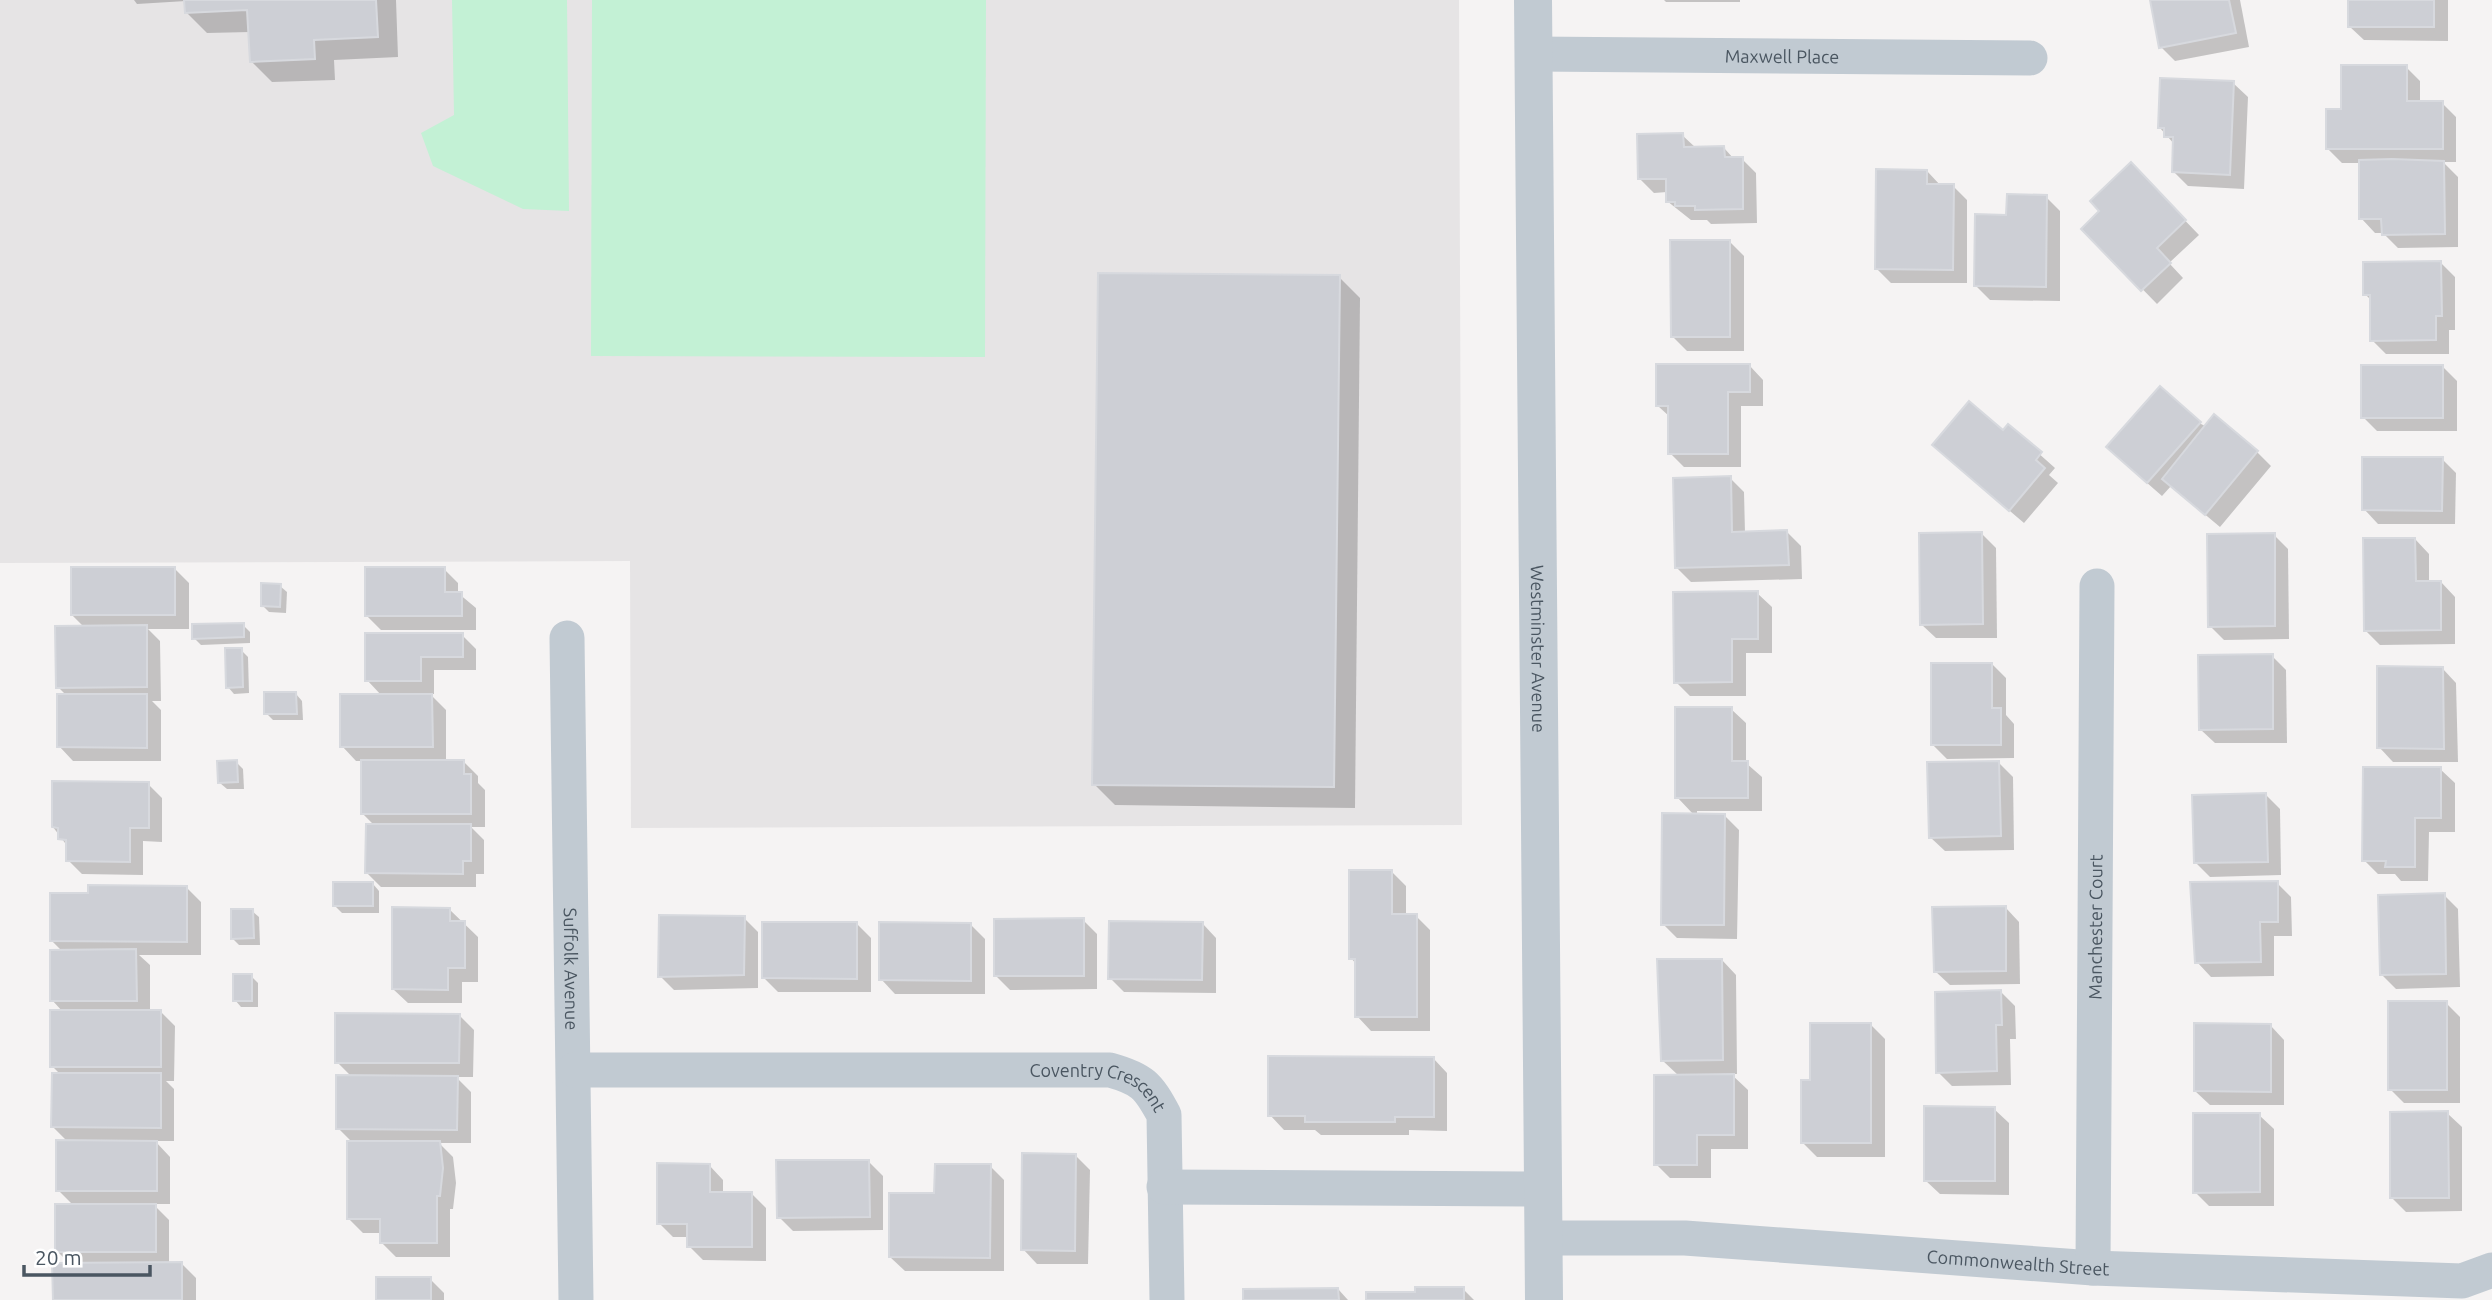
<svg xmlns="http://www.w3.org/2000/svg" width="2492" height="1300" font-family="Ubuntu,sans-serif">
	<style>
		.education { fill: #e6e4e5 }
		.green { fill: #c3f1d5 }
		.shadow { fill: #0003 }
		.building { fill: #cdcfd5; stroke: #d7d9de; stroke-width: 2 }
		.lines { fill: none; stroke-linecap: round; stroke-linejoin: round }
		.minor { stroke: #c1cad2; stroke-width: 35 }
		.tertiary { stroke: #c1cad2; stroke-width: 38 }
		.labels { text-anchor: middle; dominant-baseline: central; stroke-width: 5; stroke-linejoin: round; paint-order: stroke }
		.street-label { font-size: 18px; fill: #4a5661; stroke: #fff }
	</style>
	<rect width="100%" height="100%" fill="#f5f3f3"/>
	<!-- education -->
	<polygon class="education" points="0,0 1459,0 1462,825 631,828 630,561 0,563"/>
	<!-- green -->
	<g class="green">
		<polygon points="452,0 567,0 569,211 523,209 433,166 421,133 454,115"/>
		<polygon points="592,0 986,0 985,357 591,356"/>
	</g>
	<!-- shadow -->
	<g class="shadow">
		<polygon points="134,0 396,0 398,57 334,60 335,80 272,82 251,61 250,32 207,33 186,12 186,1 137,4"/>
		<polygon points="1664,0 1740,0 1740,2 1666,2"/>
		<polygon points="2158,0 2240,0 2249,47 2175,61 2161,47"/>
		<polygon points="2349,0 2448,0 2448,41 2364,40 2349,26"/>
		<polygon points="2406,67 2420,81 2420,103 2442,103 2456,117 2456,162 2443,162 2458,177 2458,247 2398,248 2383,233 2375,233 2361,218 2360,163 2342,163 2328,149 2343,110"/>
		<polygon points="2233,83 2248,97 2244,189 2188,186 2174,172 2175,145 2160,128"/>
		<polygon points="1682,135 1696,148 1724,148 1734,159 1742,159 1756,173 1757,223 1711,224 1707,220 1691,220 1667,201 1667,192 1654,193 1639,178"/>
		<polygon points="1927,171 1941,186 1953,186 1967,200 1967,283 1891,283 1877,269"/>
		<polygon points="2145,179 2199,235 2169,263 2183,278 2157,304 2084,229"/>
		<polygon points="2046,197 2060,211 2060,301 1990,300 1976,286 2008,217"/>
		<polygon points="1729,241 1744,256 1744,351 1687,351 1672,336"/>
		<polygon points="2441,263 2455,277 2455,330 2449,330 2449,354 2386,354 2372,340 2372,301 2365,294"/>
		<polygon points="1339,277 1360,298 1355,808 1115,805 1094,784"/>
		<polygon points="1749,365 1763,380 1763,406 1741,406 1741,467 1684,467 1670,453 1670,417 1658,406"/>
		<polygon points="2443,367 2457,381 2457,431 2377,431 2363,417"/>
		<polygon points="2199,423 2257,452 2271,466 2220,527 2171,486 2162,496 2122,461"/>
		<polygon points="2008,426 2055,468 2049,475 2058,483 2024,523 1949,459 2003,432"/>
		<polygon points="2442,459 2456,473 2455,524 2378,524 2364,509"/>
		<polygon points="1730,478 1744,492 1745,533 1787,532 1801,546 1802,579 1691,582 1677,568"/>
		<polygon points="1982,534 1996,548 1997,638 1936,638 1921,624"/>
		<polygon points="2274,535 2288,549 2289,639 2224,640 2210,626"/>
		<polygon points="2415,539 2429,554 2429,583 2441,582 2455,597 2455,644 2380,645 2366,631"/>
		<polygon points="175,569 189,583 189,629 148,629 160,641 161,701 152,701 161,710 161,761 73,761 59,746 66,695 58,687 85,628 72,615"/>
		<polygon points="444,569 458,583 458,593 476,608 476,630 381,630 367,616"/>
		<polygon points="280,586 287,592 286,613 269,612 263,606"/>
		<polygon points="1757,593 1772,607 1772,653 1746,653 1746,696 1690,696 1676,682"/>
		<polygon points="243,625 250,632 250,643 201,645 194,638"/>
		<polygon points="462,635 476,649 476,670 434,670 434,694 430,694 446,710 446,762 464,762 478,776 478,783 485,790 485,827 471,827 484,840 484,874 476,874 476,887 381,887 367,873 375,826 362,813 362,761 356,761 342,746 382,696 367,680"/>
		<polygon points="241,650 248,657 249,693 234,694 228,687"/>
		<polygon points="2272,656 2286,670 2287,743 2215,743 2200,729"/>
		<polygon points="1992,664 2006,678 2006,715 2014,724 2014,758 1947,759 1933,745"/>
		<polygon points="2442,668 2456,683 2458,762 2393,762 2379,747"/>
		<polygon points="296,694 302,701 303,720 273,720 266,713"/>
		<polygon points="1731,709 1746,723 1746,763 1762,777 1762,811 1697,811 1697,815 1724,815 1739,830 1737,939 1677,938 1663,924 1694,815 1677,797"/>
		<polygon points="236,762 243,769 244,789 227,789 220,783"/>
		<polygon points="1999,763 2013,777 2014,850 1945,851 1930,837"/>
		<polygon points="2440,769 2455,783 2455,832 2429,832 2428,881 2401,881 2395,874 2378,874 2364,860"/>
		<polygon points="148,784 162,798 162,842 143,841 143,875 82,874 68,860 68,847 53,827"/>
		<polygon points="2266,795 2280,809 2281,875 2210,877 2196,863"/>
		<polygon points="1392,872 1406,886 1406,916 1416,916 1430,930 1430,1031 1371,1031 1357,1016 1357,965 1351,958"/>
		<polygon points="2277,883 2291,897 2292,936 2274,936 2274,976 2211,977 2197,962"/>
		<polygon points="373,884 379,891 379,913 342,913 335,906"/>
		<polygon points="187,888 201,902 201,955 139,955 150,965 150,1012 161,1012 175,1026 174,1081 166,1081 174,1089 174,1141 155,1141 170,1157 170,1204 153,1204 169,1220 169,1264 182,1264 196,1278 196,1300 55,1300 71,1265 57,1251 74,1206 58,1190 68,1142 53,1127 60,1074 52,1066 63,1012 52,1000 63,952 51,940 90,894"/>
		<polygon points="2444,895 2458,909 2460,987 2396,989 2381,974"/>
		<polygon points="2005,907 2019,922 2020,984 1950,985 1935,971"/>
		<polygon points="450,910 478,937 478,982 462,982 462,1003 408,1003 393,989"/>
		<polygon points="252,911 259,917 260,945 239,945 232,938"/>
		<polygon points="744,918 758,932 758,988 674,990 660,976"/>
		<polygon points="1083,920 1097,934 1097,989 1010,990 995,975"/>
		<polygon points="1202,923 1216,938 1216,993 1124,992 1110,978"/>
		<polygon points="857,924 871,938 871,992 778,992 764,978"/>
		<polygon points="971,925 985,939 985,994 895,994 881,979"/>
		<polygon points="1722,960 1736,975 1737,1074 1731,1074 1748,1090 1748,1149 1711,1149 1711,1178 1670,1178 1656,1164 1679,1076 1662,1060"/>
		<polygon points="251,976 258,983 258,1007 241,1007 235,1000"/>
		<polygon points="2001,992 2015,1006 2016,1039 2010,1039 2011,1085 1952,1086 1938,1072"/>
		<polygon points="2446,1003 2460,1017 2460,1103 2404,1103 2390,1089"/>
		<polygon points="459,1015 474,1030 473,1077 456,1077 471,1092 471,1143 439,1143 453,1157 456,1183 453,1209 450,1209 450,1257 396,1257 382,1243 382,1233 363,1233 349,1219 353,1143 338,1128 352,1077 337,1062"/>
		<polygon points="1871,1025 1885,1039 1885,1157 1817,1157 1802,1142 1811,1082"/>
		<polygon points="2270,1025 2284,1040 2284,1105 2210,1105 2195,1091"/>
		<polygon points="1433,1058 1447,1073 1447,1131 1409,1130 1409,1135 1321,1135 1315,1130 1284,1130 1270,1115"/>
		<polygon points="1994,1109 2009,1123 2009,1195 1940,1194 1925,1180"/>
		<polygon points="2447,1113 2462,1127 2462,1211 2406,1212 2392,1198"/>
		<polygon points="2259,1115 2274,1129 2274,1206 2209,1206 2195,1192"/>
		<polygon points="1075,1155 1090,1170 1088,1264 1037,1264 1023,1249"/>
		<polygon points="868,1161 883,1176 883,1230 793,1231 779,1217"/>
		<polygon points="709,1165 723,1180 723,1194 752,1194 766,1208 766,1261 703,1260 689,1246 689,1237 673,1237 659,1223"/>
		<polygon points="990,1166 1004,1180 1004,1271 905,1271 890,1257 936,1195"/>
		<polygon points="430,1279 444,1293 444,1300 378,1300"/>
		<polygon points="1338,1289 1348,1300 1245,1300"/>
		<polygon points="1463,1289 1474,1300 1367,1300 1367,1293"/>
	</g>
	<!-- building -->
	<g class="building">
		<polygon points="184,0 376,0 378,37 314,40 315,59 250,62 247,10 185,13"/>
		<polygon points="2150,0 2229,0 2236,33 2159,48"/>
		<rect x="2348" y="0" width="86" height="27"/>
		<polygon points="2341,65 2407,65 2407,101 2443,101 2443,149 2326,149 2326,109 2341,109"/>
		<polygon points="2160,78 2234,81 2230,175 2172,172 2173,137 2164,137 2164,128 2158,128"/>
		<polygon points="1683,133 1684,147 1724,146 1725,157 1743,157 1743,209 1695,210 1695,206 1675,206 1675,202 1666,202 1666,179 1638,179 1637,134"/>
		<polygon points="2392,159 2444,161 2445,234 2382,235 2381,219 2359,219 2359,160"/>
		<polygon points="2131,162 2186,220 2157,248 2171,263 2141,291 2081,229 2099,211 2090,201"/>
		<polygon points="1876,169 1927,170 1927,184 1954,184 1953,270 1875,269"/>
		<polygon points="2007,194 2047,195 2046,287 1974,286 1975,214 2006,215"/>
		<polygon points="1670,240 1730,240 1730,337 1671,337"/>
		<polygon points="2441,261 2442,316 2436,316 2436,340 2370,341 2370,295 2363,295 2363,262"/>
		<polygon points="1098,273 1340,275 1334,787 1092,785"/>
		<polygon points="1656,364 1750,364 1750,392 1728,392 1728,454 1668,454 1668,406 1656,406"/>
		<rect x="2361" y="365" width="82" height="53"/>
		<polygon points="2160,386 2201,422 2147,483 2106,447"/>
		<polygon points="1969,401 2003,430 2008,424 2042,452 2036,460 2045,468 2009,511 1932,445"/>
		<polygon points="2214,414 2258,451 2205,515 2162,479"/>
		<polygon points="2362,457 2443,457 2442,511 2362,510"/>
		<polygon points="1731,476 1732,532 1787,530 1789,565 1675,568 1673,478"/>
		<polygon points="1982,532 1983,624 1920,625 1919,533"/>
		<polygon points="2275,533 2275,626 2208,627 2207,534"/>
		<polygon points="2363,538 2415,538 2416,581 2441,581 2441,630 2364,631"/>
		<rect x="71" y="567" width="104" height="48"/>
		<polygon points="365,567 445,567 445,592 462,592 462,616 365,616"/>
		<polygon points="261,583 281,584 280,607 261,606"/>
		<polygon points="1758,591 1758,639 1732,639 1732,682 1674,683 1673,592"/>
		<polygon points="244,623 244,637 192,639 192,624"/>
		<polygon points="147,625 147,687 56,688 55,626"/>
		<polygon points="365,633 463,633 463,657 421,657 421,681 365,681"/>
		<polygon points="225,648 242,648 243,687 226,688"/>
		<polygon points="2273,654 2273,729 2199,730 2198,655"/>
		<polygon points="1931,663 1992,663 1992,708 2001,708 2001,745 1931,745"/>
		<polygon points="2377,666 2443,667 2444,749 2377,748"/>
		<polygon points="264,692 296,692 297,714 264,714"/>
		<polygon points="57,694 147,694 147,748 57,747"/>
		<polygon points="340,694 432,694 433,747 340,747"/>
		<polygon points="1675,707 1732,707 1732,761 1748,761 1748,798 1675,798"/>
		<polygon points="237,760 238,782 218,783 217,761"/>
		<polygon points="361,760 464,760 464,774 471,774 471,814 361,814"/>
		<polygon points="1999,761 2001,836 1929,838 1927,762"/>
		<polygon points="2363,767 2441,767 2441,818 2415,818 2415,867 2385,867 2386,861 2362,861"/>
		<polygon points="52,781 149,782 149,828 130,828 130,862 66,861 66,840 58,839 58,828 52,827"/>
		<polygon points="2266,793 2268,862 2194,863 2192,795"/>
		<polygon points="1662,813 1725,814 1724,925 1661,925"/>
		<polygon points="366,824 471,824 471,861 463,861 463,874 365,873"/>
		<polygon points="1349,870 1392,870 1392,914 1417,914 1417,1017 1355,1017 1355,959 1349,959"/>
		<polygon points="2278,881 2278,922 2260,922 2261,962 2195,963 2190,882"/>
		<rect x="333" y="882" width="40" height="24"/>
		<polygon points="88,885 187,886 187,942 50,941 50,893 88,893"/>
		<polygon points="2445,893 2446,974 2380,975 2378,895"/>
		<polygon points="2006,906 2006,971 1934,972 1932,907"/>
		<polygon points="392,907 450,908 450,921 465,921 465,968 448,968 448,990 392,989"/>
		<polygon points="231,909 253,909 254,938 231,939"/>
		<polygon points="659,915 745,916 744,975 658,977"/>
		<polygon points="1084,918 1084,976 994,976 994,919"/>
		<polygon points="1109,921 1203,922 1202,980 1108,979"/>
		<polygon points="762,922 857,922 857,979 762,978"/>
		<polygon points="879,922 971,923 971,981 879,980"/>
		<polygon points="136,949 137,1001 50,1001 50,950"/>
		<polygon points="1657,959 1722,959 1723,1060 1661,1061"/>
		<rect x="233" y="974" width="19" height="27"/>
		<polygon points="2001,990 2002,1025 1996,1025 1997,1071 1936,1073 1935,992"/>
		<rect x="2388" y="1001" width="59" height="89"/>
		<rect x="50" y="1010" width="111" height="57"/>
		<polygon points="335,1013 460,1014 459,1063 335,1063"/>
		<polygon points="1810,1023 1871,1023 1871,1143 1801,1143 1801,1080 1810,1080"/>
		<polygon points="2194,1023 2271,1024 2271,1092 2194,1091"/>
		<polygon points="1268,1056 1434,1057 1434,1117 1395,1117 1395,1122 1305,1122 1305,1116 1268,1116"/>
		<polygon points="52,1073 161,1073 161,1128 51,1127"/>
		<polygon points="1734,1074 1734,1135 1697,1135 1697,1165 1654,1165 1654,1075"/>
		<polygon points="336,1075 458,1076 457,1130 336,1129"/>
		<polygon points="1924,1106 1995,1107 1995,1181 1924,1181"/>
		<polygon points="2448,1111 2449,1198 2390,1198 2390,1112"/>
		<polygon points="2193,1113 2260,1113 2260,1192 2193,1193"/>
		<polygon points="56,1140 157,1141 157,1191 56,1191"/>
		<polygon points="347,1141 440,1141 443,1168 440,1196 437,1196 437,1243 380,1243 380,1219 347,1219"/>
		<polygon points="1022,1153 1076,1154 1075,1251 1021,1250"/>
		<polygon points="776,1160 869,1160 870,1217 777,1218"/>
		<polygon points="657,1163 710,1164 710,1192 752,1192 752,1247 687,1247 687,1224 657,1224"/>
		<polygon points="935,1164 991,1164 990,1258 889,1257 889,1193 934,1193"/>
		<rect x="55" y="1204" width="101" height="48"/>
		<polygon points="182,1262 182,1300 53,1300 52,1263"/>
		<rect x="376" y="1277" width="55" height="23"/>
		<polygon points="1415,1287 1464,1287 1464,1300 1366,1300 1366,1292 1415,1292"/>
		<polygon points="1338,1288 1339,1300 1243,1300 1243,1289"/>
	</g>
	<g class="lines">
		<!-- minor -->
		<g class="minor">
			<path id="s1" d="M 1534,54 L 2030,58"/>
			<path id="s2" d="M 567,638 L 576,1300"/>
			<path id="s3" d="M 574,1070 L 1110,1070 C 1142,1079 1148,1085 1164,1115 L 1167,1300"/>
			<polyline points="1164,1187 1543,1189"/>
			<path id="s4" d="M 1543,1238 L 1685,1238 L 2093,1268 L 2462,1281 L 2492,1270"/>
			<path id="s5" d="M 2093,1268 L 2097,586"/>
		</g>
		<!-- tertiary -->
		<path class="tertiary" id="s6" d="M 1533,0 L 1544,1300"/>
	</g>
	<g class="labels">
		<!-- street labels -->
		<g class="street-label">
			<text stroke="none"><textPath href="#s1" startOffset="248">Maxwell Place</textPath></text>
			<text stroke="none"><textPath href="#s6" startOffset="649">Westminster Avenue</textPath></text>
			<text stroke="none"><textPath href="#s5" startOffset="341">Manchester Court</textPath></text>
			<text stroke="none"><textPath href="#s2" startOffset="331">Suffolk Avenue</textPath></text>
			<text stroke="none"><textPath href="#s3" startOffset="530">Coventry Crescent</textPath></text>
			<text stroke="none"><textPath href="#s4" startOffset="476">Commonwealth Street</textPath></text>
		</g>
	</g>
	<!-- scale -->
	<path d="M24 1265v10h126v-10" fill="none" stroke="#4a5661" stroke-width="3.5"/>
	<text x="35" y="1265" font-size="21" fill="#4a5661" stroke="#ffffff" stroke-width="5" paint-order="stroke">20 m</text>
</svg>
